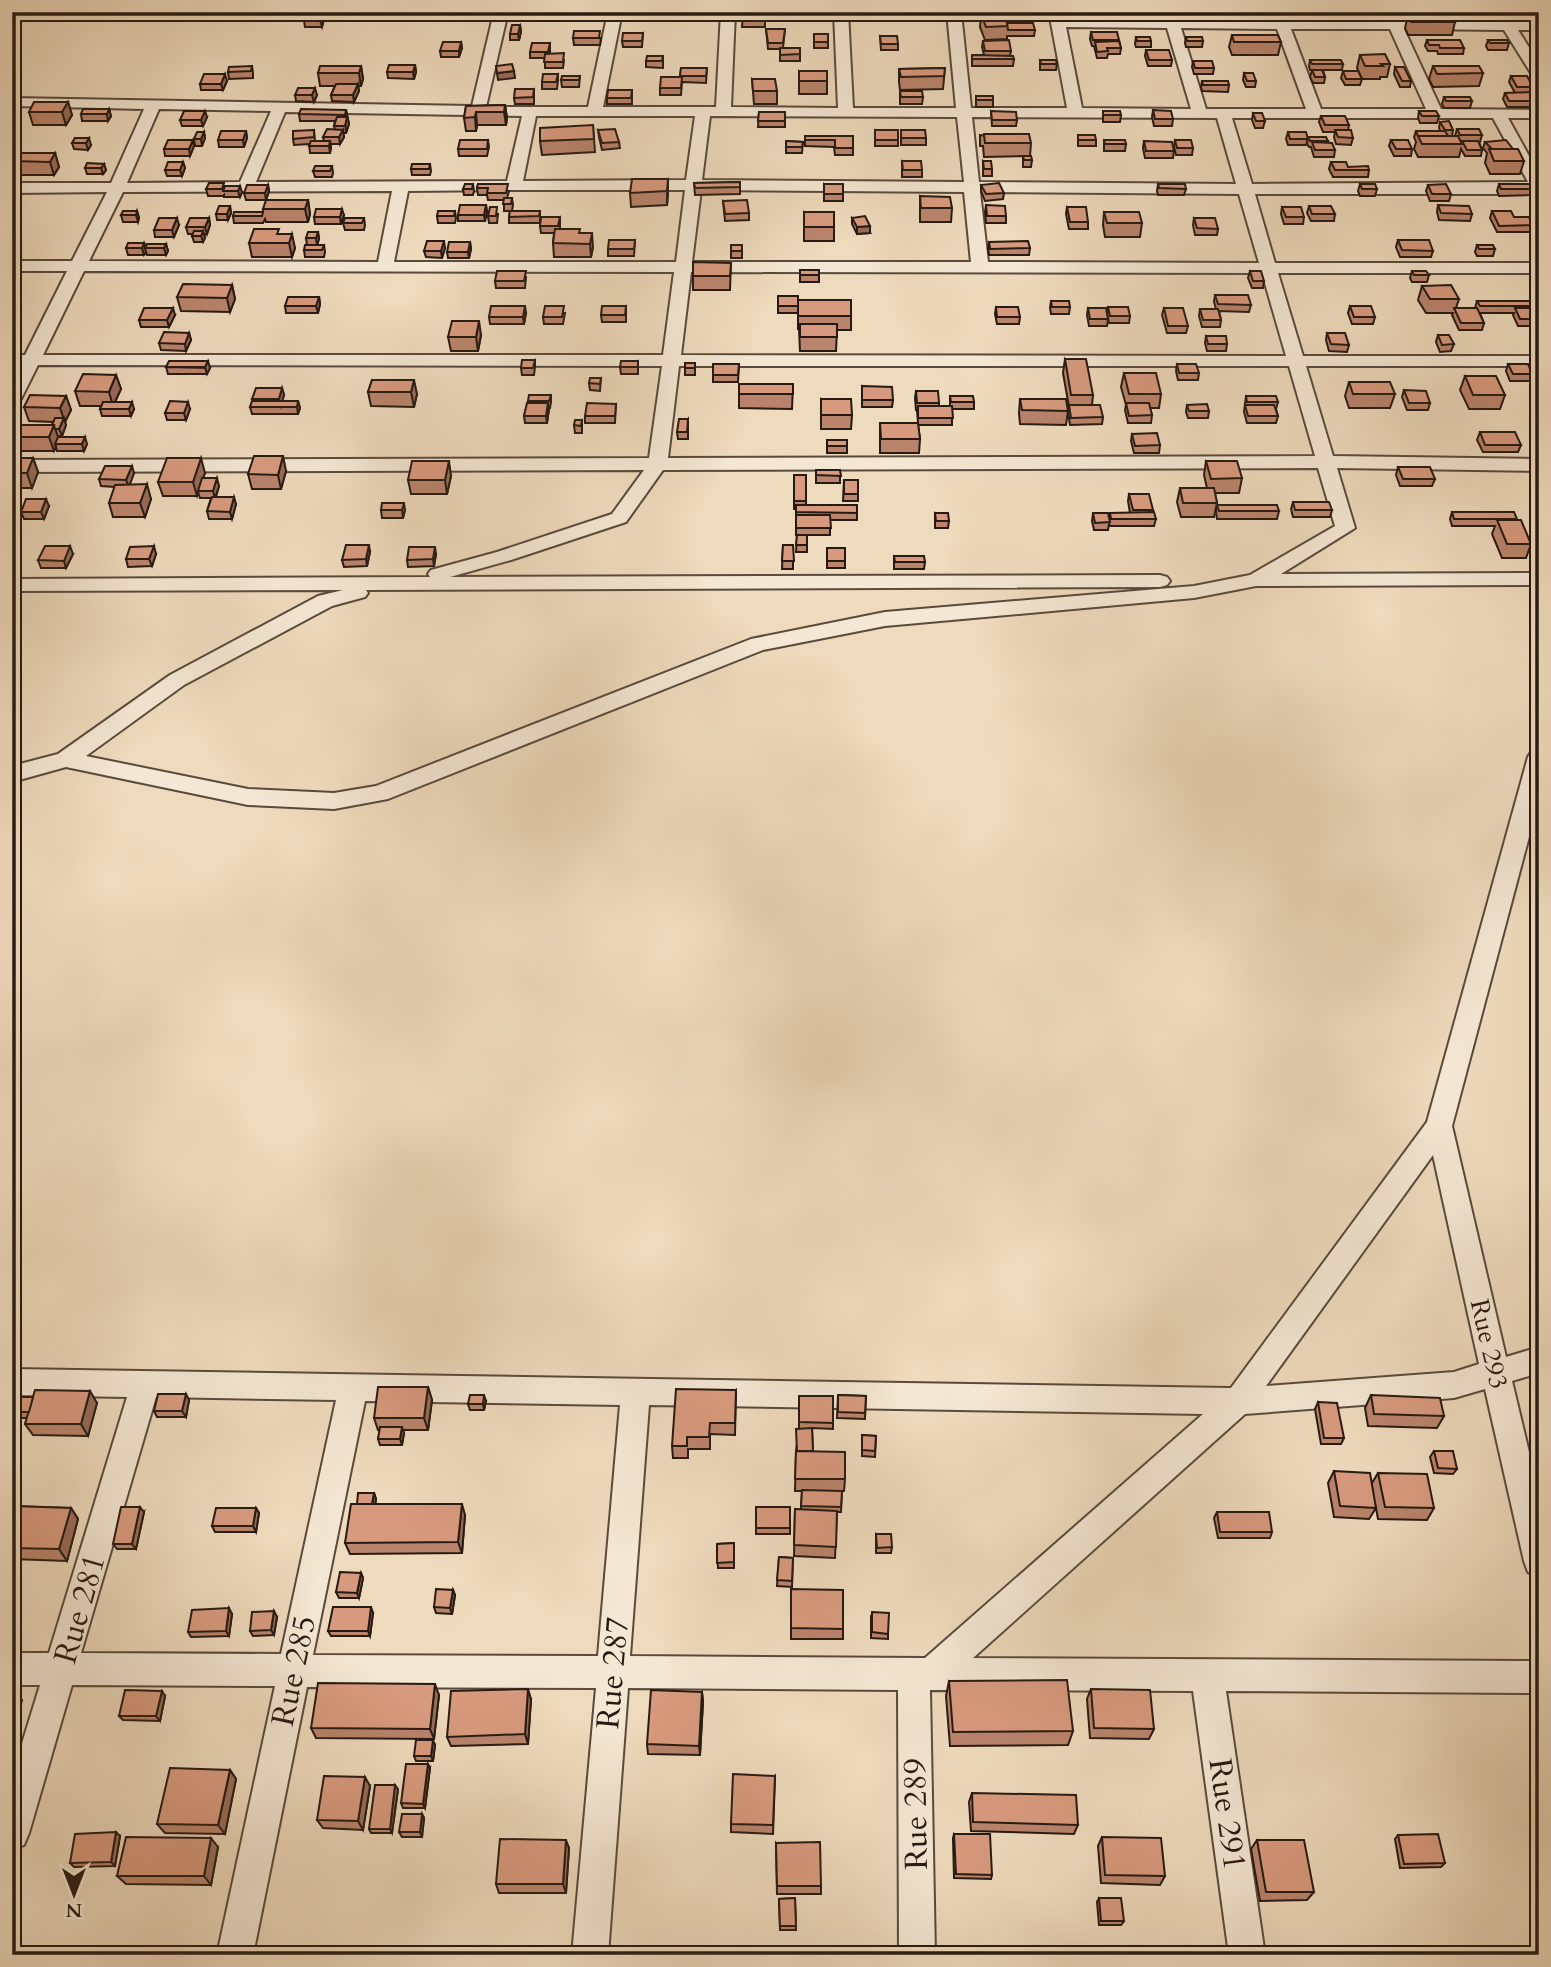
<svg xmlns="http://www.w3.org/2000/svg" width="1551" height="1967" font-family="Cardo,serif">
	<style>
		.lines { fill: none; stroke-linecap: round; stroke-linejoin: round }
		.minor-casing { stroke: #594a3d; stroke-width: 4 }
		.minor { fill: #f4e7d3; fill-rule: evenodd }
		.wall { fill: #ba846c; stroke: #271a13; stroke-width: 2 }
		.shaded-wall { fill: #976c58; stroke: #271a13; stroke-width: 2 }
		.building { fill: #d89a7e; stroke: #271a13; stroke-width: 2 }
		.labels { text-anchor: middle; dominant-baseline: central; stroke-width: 5; stroke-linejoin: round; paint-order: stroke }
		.street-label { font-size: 26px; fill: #271a13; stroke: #f4e7d3 }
		.near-street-label { font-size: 32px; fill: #271a13; stroke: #f4e7d3 }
	</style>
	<rect width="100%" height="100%" fill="#eedabc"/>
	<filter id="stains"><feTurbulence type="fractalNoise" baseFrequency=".00286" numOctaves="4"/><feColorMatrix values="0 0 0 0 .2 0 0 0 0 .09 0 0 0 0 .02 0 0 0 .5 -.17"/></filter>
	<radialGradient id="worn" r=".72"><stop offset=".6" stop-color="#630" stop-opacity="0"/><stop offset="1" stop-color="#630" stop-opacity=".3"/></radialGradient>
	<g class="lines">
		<defs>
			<g id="minor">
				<path d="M 494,12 L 508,12 L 486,107 L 588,107 L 608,12 L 622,12 L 603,107 L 716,107 L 721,12 L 735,12 L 731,107 L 838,108 L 834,12 L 848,12 L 853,108 L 956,108 L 947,12 L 961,12 L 971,108 L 1067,108 L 1049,12 L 1063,12 L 1064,19 L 1164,20 L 1162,12 L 1176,12 L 1178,20 L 1274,20 L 1271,12 L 1285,12 L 1288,20 L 1386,21 L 1383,12 L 1395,12 L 1400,21 L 1539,22 L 1539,30 L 1518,30 L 1539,63 L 1539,79 L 1534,78 L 1504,30 L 1404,29 L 1441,109 L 1539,110 L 1539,118 L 1508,118 L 1539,174 L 1539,194 L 1255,194 L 1275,263 L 1539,263 L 1539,273 L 1278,273 L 1303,356 L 1539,356 L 1539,366 L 1306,366 L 1333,456 L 1539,459 L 1539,471 L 1337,468 L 1355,528 L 1281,574 L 1539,573 L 1539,585 L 1256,586 L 1194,598 L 885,626 L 763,650 L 388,799 L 334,809 L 248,805 L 66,767 L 12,782 L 12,766 L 58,754 L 170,675 L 318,596 L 343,590 L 12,591 L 12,579 L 430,577 L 428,574 L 431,570 L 497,552 L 612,514 L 644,470 L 12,472 L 12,460 L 649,458 L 662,366 L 38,365 L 21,399 L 12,404 L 12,381 L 20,365 L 12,365 L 12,355 L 25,355 L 67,271 L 12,271 L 12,261 L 72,261 L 107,192 L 12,193 L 12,183 L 111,183 L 144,109 L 12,106 L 12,98 L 472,106 ZM 1066,27 L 1167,28 L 1191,109 L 1082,108 ZM 1181,28 L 1277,29 L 1306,109 L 1206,109 ZM 1291,29 L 1390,29 L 1426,109 L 1321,109 ZM 159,109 L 271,111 L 240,182 L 127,183 ZM 285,112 L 522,116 L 507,181 L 256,182 ZM 536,116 L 695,116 L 686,180 L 523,181 ZM 710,116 L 957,117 L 964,182 L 702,180 ZM 972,117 L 1217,118 L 1236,184 L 979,182 ZM 1232,118 L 1493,118 L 1528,182 L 1252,184 ZM 513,190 L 685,190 L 676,262 L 394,262 L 408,191 ZM 701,190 L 964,192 L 971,262 L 692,262 ZM 392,191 L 378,262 L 89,261 L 123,192 ZM 980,192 L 1239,194 L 1259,263 L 988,262 ZM 84,271 L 674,272 L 663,355 L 43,355 ZM 691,272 L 1262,273 L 1286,356 L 681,355 ZM 679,366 L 1289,366 L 1315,456 L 668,458 ZM 1318,468 L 1335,526 L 1250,575 L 1194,586 L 885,612 L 751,639 L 376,786 L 334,793 L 248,789 L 86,756 L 184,685 L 332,606 L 365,597 L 368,593 L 366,590 L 1160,587 L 1167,585 L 1170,581 L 1167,577 L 1160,575 L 450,577 L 511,560 L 626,522 L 663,470 Z"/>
				<path d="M 1539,750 L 1539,799 L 1452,1126 L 1506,1357 L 1539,1347 L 1539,1373 L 1512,1381 L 1539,1494 L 1539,1576 L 1528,1572 L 1524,1561 L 1485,1389 L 1454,1398 L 1245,1414 L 973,1658 L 1539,1661 L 1539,1693 L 1226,1691 L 1265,1955 L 1229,1955 L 1193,1691 L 930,1690 L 935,1955 L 899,1955 L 898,1690 L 628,1688 L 608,1955 L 572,1955 L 596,1688 L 307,1687 L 253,1955 L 217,1955 L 275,1686 L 72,1685 L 29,1833 L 24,1845 L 12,1850 L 12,1776 L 40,1685 L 12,1685 L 12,1653 L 49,1653 L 127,1397 L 12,1395 L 12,1369 L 1231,1388 L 1427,1122 L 1528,757 L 1531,752 ZM 1433,1155 L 1479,1364 L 1454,1372 L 1266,1386 ZM 156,1397 L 336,1400 L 281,1654 L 81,1653 ZM 365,1401 L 620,1405 L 598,1656 L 313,1655 ZM 649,1405 L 1203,1414 L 925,1658 L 630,1656 Z"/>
			</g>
		</defs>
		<!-- minor casing -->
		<use href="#minor" class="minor-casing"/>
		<!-- minor -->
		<use href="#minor" class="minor"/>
	</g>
	<!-- wall -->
	<g class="wall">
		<polygon points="644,12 658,12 659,17 644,17"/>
		<polygon points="878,12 897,12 897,19 880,19"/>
		<polygon points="1027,12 1045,12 1044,18 1028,18"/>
		<polygon points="1088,12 1107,12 1107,15 1089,16"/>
		<polygon points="743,13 765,14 765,27 742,27"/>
		<polygon points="515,14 530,15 529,21 515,21"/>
		<polygon points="981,14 1007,23 1035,30 1034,36 1007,36 1007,35 1007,39 985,40 980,27"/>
		<polygon points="1408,15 1455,22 1452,35 1408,35 1405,28"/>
		<polygon points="324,19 322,27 305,27 304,21"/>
		<polygon points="520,25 521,32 519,40 510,40 510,34"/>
		<polygon points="766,29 785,29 783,48 800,48 800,61 780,61 780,49 768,49"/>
		<polygon points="1091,32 1119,40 1121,48 1120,54 1108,54 1107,58 1097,58 1094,46 1092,46 1090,39"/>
		<polygon points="643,33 642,47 623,47 622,41"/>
		<rect x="814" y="34" width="14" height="14"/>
		<polygon points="1232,35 1281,42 1278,55 1232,55 1229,47"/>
		<polygon points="880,36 898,44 898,50 881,50"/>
		<polygon points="1136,37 1151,41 1151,47 1136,47 1135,44"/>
		<polygon points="1186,37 1203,41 1202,47 1186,47 1185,43"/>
		<polygon points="573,38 601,38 600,45 574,45"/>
		<polygon points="1427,40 1464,48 1463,54 1438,54 1437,51 1428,51 1425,46"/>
		<polygon points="1488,40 1509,43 1507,50 1488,50 1486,46"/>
		<polygon points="983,41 1011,51 1010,56 1014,59 1013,66 972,66 972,55 984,55 982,47"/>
		<polygon points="461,42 462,48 459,57 441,57 440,51"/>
		<polygon points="550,43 550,54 564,60 563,68 545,68 545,58 530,58 530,52"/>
		<polygon points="1146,50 1172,60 1171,66 1148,66 1145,56"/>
		<polygon points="1360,55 1390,64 1387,77 1380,77 1380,79 1362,79 1357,68"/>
		<polygon points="663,56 663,68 646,67 646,61"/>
		<polygon points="1040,60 1057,64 1056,70 1040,70"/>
		<polygon points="1310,60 1343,64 1342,70 1323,70 1325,77 1324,83 1313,83 1310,77 1312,70 1310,70 1309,66"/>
		<polygon points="1193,61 1214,68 1213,74 1194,74 1192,67"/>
		<polygon points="415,65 416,72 414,79 388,78 387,72"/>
		<polygon points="252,66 253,73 253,78 229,79 228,72"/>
		<polygon points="361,66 363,79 361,86 358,86 359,91 354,102 332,101 331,95 335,86 320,86 318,73"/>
		<polygon points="1433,66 1483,73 1479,86 1433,87 1429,79"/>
		<polygon points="1395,67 1411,81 1410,87 1400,87 1394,74"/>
		<polygon points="681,68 707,68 706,83 682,82 681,95 660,95 660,88 680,77"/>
		<polygon points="945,68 943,89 900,90 899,82 899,69"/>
		<polygon points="799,71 827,81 827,94 799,94"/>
		<polygon points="1343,71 1362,79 1360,85 1345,85 1341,78"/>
		<polygon points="1244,73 1256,81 1255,87 1246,87 1243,80"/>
		<polygon points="558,74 558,81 557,89 542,89 542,82"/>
		<polygon points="580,76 579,87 562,87 561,80"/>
		<polygon points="1511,76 1533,87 1532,92 1539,100 1537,107 1507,107 1503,99 1505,93 1515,93 1509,82"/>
		<polygon points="752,79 777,91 777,104 754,104"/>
		<polygon points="227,81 223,90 201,90 200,84"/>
		<polygon points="1202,81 1229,85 1228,92 1202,91 1201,87"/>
		<polygon points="534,89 534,104 515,104 514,98"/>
		<polygon points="632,90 632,104 607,104 607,98"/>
		<polygon points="900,91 923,97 922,104 900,104"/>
		<polygon points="295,95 317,95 314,102 296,101"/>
		<polygon points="976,96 993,100 993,107 976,107"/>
		<polygon points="1444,97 1472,101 1470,108 1444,108 1442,104"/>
		<polygon points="68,102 72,115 66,125 33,125 29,112"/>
		<polygon points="505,105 507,118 506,125 477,125 476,131 466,131 464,118 466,106"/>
		<polygon points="109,109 111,116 108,121 82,121 81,114"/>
		<polygon points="346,110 349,124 346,133 343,133 344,137 340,144 331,144 331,147 330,153 310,153 309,144 294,145 293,139 314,130 315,141 324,141 323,137 335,130 334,126 335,121 300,121 299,114"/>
		<polygon points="1153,110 1173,119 1172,126 1154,126 1152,117"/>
		<polygon points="991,111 1017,120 1016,126 992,126"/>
		<polygon points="1103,111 1121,115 1120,122 1103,122"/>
		<polygon points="1419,111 1439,116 1437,123 1420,123 1418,118"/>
		<polygon points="759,112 785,112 785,127 758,127"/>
		<polygon points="1253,113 1265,121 1263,128 1255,128 1252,120"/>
		<polygon points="1321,116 1349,125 1348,130 1353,138 1351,145 1336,144 1334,137 1335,132 1323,132 1319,122"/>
		<polygon points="207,117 203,126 182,126 180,120"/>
		<polygon points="1440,122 1453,130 1452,136 1455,136 1457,129 1482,135 1480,142 1479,142 1482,150 1481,156 1465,156 1461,149 1459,157 1418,157 1414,149 1416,142 1414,137 1416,131 1440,131 1439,128"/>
		<polygon points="593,125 595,152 542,155 540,141"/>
		<polygon points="598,130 619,142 620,148 602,150 599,137"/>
		<polygon points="875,130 898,140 898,146 875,146"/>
		<polygon points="901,130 926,138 926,145 901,145"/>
		<polygon points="246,131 247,138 244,147 219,147 218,140"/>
		<polygon points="204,132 205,138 202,146 195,146 194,139"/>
		<polygon points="1288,132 1308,139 1306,145 1288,145 1286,139"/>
		<polygon points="980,135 1031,143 1030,156 1032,160 1031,167 1023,167 1023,156 984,157 983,146 980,146"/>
		<polygon points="1078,135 1096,140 1096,146 1078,146"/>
		<polygon points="805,136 853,136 853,155 835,155 834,147 805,146"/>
		<polygon points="1308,137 1328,141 1327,143 1335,150 1334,157 1314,157 1311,147 1309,147 1307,144"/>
		<polygon points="75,138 91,145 88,150 74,149 72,143"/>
		<polygon points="488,140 489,147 487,156 459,156 458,149"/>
		<polygon points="1104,140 1126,144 1125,151 1104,151"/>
		<polygon points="1175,140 1193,148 1192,155 1176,155 1174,147"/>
		<polygon points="1391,140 1412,149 1411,156 1394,156 1389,146"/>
		<polygon points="786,141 803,142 802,153 786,153"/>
		<polygon points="1144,141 1174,151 1173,158 1145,158 1143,148"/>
		<polygon points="1485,142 1524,161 1520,174 1490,174 1485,163 1487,153 1483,148"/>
		<polygon points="194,146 190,156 165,156 164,149"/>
		<polygon points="55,153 59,167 54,175 17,175 13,161"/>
		<polygon points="902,161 922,170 922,177 902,177"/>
		<polygon points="983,161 992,169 992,176 983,176"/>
		<polygon points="183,162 185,168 182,176 167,176 165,170"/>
		<polygon points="1331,162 1348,167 1369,170 1368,177 1333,177 1329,169"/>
		<polygon points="104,164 106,170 103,174 87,174 85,168"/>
		<polygon points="430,164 431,171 430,175 412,175 411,169"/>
		<polygon points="332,166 333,173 332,177 315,177 313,171"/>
		<polygon points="668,179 668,193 667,205 631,207 630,193"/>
		<polygon points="740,182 740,194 695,195 694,183"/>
		<polygon points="473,184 474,191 473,195 464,195 463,189"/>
		<polygon points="478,184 509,191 507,198 512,198 513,205 512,211 540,211 540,223 509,223 509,217 510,211 504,211 504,200 488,200 487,195 478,195 477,188"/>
		<polygon points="824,184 843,194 843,201 824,201"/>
		<polygon points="1158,184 1186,189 1184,195 1158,195 1157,191"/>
		<polygon points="1360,184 1377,189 1375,196 1360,196 1358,191"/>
		<polygon points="1499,184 1532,189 1530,195 1499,196 1497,191"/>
		<polygon points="268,185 269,191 266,200 246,200 244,193"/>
		<polygon points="981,185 1004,193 1003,199 985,201 981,191"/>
		<polygon points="1428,185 1451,194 1449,201 1430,201 1426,191"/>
		<polygon points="224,186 242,192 240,197 224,197 224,195 223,196 208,196 206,189"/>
		<polygon points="920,196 952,208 951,222 920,222"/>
		<polygon points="308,200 310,214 308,222 266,222 265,219 263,223 234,223 233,216 263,212 263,209"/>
		<polygon points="723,201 749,213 749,220 725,221"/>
		<polygon points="486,205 487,212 485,221 458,221 458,215"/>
		<polygon points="986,205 1006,216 1006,223 986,223 985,212"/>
		<polygon points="1438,205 1472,214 1470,221 1439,220 1437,212"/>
		<polygon points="230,206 231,213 228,220 217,220 216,214"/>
		<polygon points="1309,206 1335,214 1334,221 1311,221 1307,213"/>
		<polygon points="1067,207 1088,222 1088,229 1069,229 1066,214"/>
		<polygon points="1282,207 1304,217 1303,224 1284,224 1281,214"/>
		<polygon points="137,211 139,218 138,222 123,222 121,215"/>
		<polygon points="455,211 456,218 455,223 438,223 437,216"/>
		<polygon points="1492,211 1514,217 1533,225 1531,232 1497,232 1490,218"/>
		<polygon points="804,212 834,227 834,241 804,241"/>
		<polygon points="1104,212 1142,223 1140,237 1105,237 1103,225"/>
		<polygon points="498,214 497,223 489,223 488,216"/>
		<polygon points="344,215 341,224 315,224 314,217"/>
		<polygon points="560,217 560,229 580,233 593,247 591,257 554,257 553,243 554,233 541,233 540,226"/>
		<polygon points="209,218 210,225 207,234 204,234 205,238 203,242 194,242 192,236 193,234 188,234 186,227"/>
		<polygon points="364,218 365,225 364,230 345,230 343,223"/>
		<polygon points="852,218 870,233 857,234 852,224"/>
		<polygon points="1194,218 1218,229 1217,235 1195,235 1193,225"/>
		<polygon points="179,225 174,237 155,237 154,230"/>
		<polygon points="318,232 319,239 317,245 307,245 306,238"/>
		<polygon points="280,234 295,248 292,257 252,257 249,243"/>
		<polygon points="635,240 634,256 608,256 608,249"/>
		<polygon points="1398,240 1433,251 1431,257 1400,257 1396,247"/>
		<polygon points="470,242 471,249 469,258 448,258 447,252"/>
		<polygon points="989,242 1030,248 1029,255 989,255 988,249"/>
		<polygon points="144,243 146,247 166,244 168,251 166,255 147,255 146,252 144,255 128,255 126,248"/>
		<polygon points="324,245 325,252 324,257 305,257 304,250"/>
		<rect x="731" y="245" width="11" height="13"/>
		<polygon points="1477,245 1495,249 1493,256 1477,256 1475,252"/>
		<polygon points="445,248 442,258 426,257 424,251"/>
		<polygon points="731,263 730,290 693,290 693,276"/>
		<rect x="800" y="270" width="19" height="12"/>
		<polygon points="1250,271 1264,281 1263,288 1252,288 1248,278"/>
		<polygon points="1412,271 1429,275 1427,282 1412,282 1410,278"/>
		<polygon points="526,277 525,288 496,288 495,281"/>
		<polygon points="232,285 235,299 230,312 181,311 177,297"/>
		<polygon points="1422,286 1459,299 1456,308 1475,308 1477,301 1533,306 1533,308 1536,313 1538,308 1539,308 1539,322 1538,320 1536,326 1518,326 1513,315 1514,313 1480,313 1484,323 1482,330 1459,330 1452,315 1453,313 1426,313 1418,300"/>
		<polygon points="1215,295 1251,305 1249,312 1219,311 1221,320 1220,327 1202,327 1199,316 1200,309 1216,309 1214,302"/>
		<rect x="778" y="296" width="20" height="17"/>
		<polygon points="319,297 320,304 318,313 286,313 285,306"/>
		<polygon points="798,300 851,316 851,330 837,330 836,351 800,351 799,329 798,329"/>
		<polygon points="1051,301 1070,307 1069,314 1051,314 1050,308"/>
		<polygon points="626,306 626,322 602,322 601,315"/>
		<polygon points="1350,306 1375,317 1373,324 1352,324 1348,313"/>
		<polygon points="996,307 1020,317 1019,324 997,324 995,314"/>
		<polygon points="1108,307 1130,316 1129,323 1109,323 1107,314"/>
		<polygon points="1088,308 1108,319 1107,326 1089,326 1087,315"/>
		<polygon points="1164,308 1188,326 1186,333 1167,333 1162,315"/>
		<polygon points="526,313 524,324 490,324 489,317"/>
		<polygon points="565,313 563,324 544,324 543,317"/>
		<polygon points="175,315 169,327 141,327 139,320"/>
		<polygon points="189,333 191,340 186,351 161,350 159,343"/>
		<polygon points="1327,333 1349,345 1347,352 1329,351 1326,340"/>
		<polygon points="481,335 478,351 451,351 448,337"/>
		<polygon points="1438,335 1454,344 1451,351 1440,352 1436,342"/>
		<polygon points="1206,336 1227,344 1226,351 1207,351 1205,343"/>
		<polygon points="1065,359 1093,395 1092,405 1103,417 1102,424 1070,425 1068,412 1069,407 1063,373"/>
		<polygon points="535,360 535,367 534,375 522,375 521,368"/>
		<polygon points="638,361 638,374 621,374 620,367"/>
		<rect x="685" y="363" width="10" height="12"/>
		<polygon points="713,364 739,364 738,382 713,382"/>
		<polygon points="1177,364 1199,373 1198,380 1178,380 1176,371"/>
		<polygon points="1508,364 1532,374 1530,381 1510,381 1506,371"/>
		<polygon points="166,367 210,368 207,374 168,374"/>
		<polygon points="1124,373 1161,394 1159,408 1150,408 1152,415 1151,423 1128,423 1125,410 1126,405 1121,387"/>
		<polygon points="116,375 121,389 115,402 134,409 131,416 102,416 100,409 101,406 80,406 75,391"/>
		<polygon points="1465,376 1505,395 1500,409 1469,409 1460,390"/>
		<polygon points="601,378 600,391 590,390 589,383"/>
		<polygon points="372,380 417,394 414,407 371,406 368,392"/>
		<polygon points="1349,382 1395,394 1390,408 1349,408 1345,396"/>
		<polygon points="739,384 793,384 792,409 739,408"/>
		<polygon points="862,386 893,400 892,407 862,407"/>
		<polygon points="282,388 284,395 282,401 298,401 300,408 298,414 252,414 250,407 253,401 252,399"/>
		<polygon points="1404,390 1430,403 1428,410 1407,410 1402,397"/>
		<polygon points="916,391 939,403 939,406 950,406 950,396 974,402 974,409 952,409 952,425 918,425 920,439 919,453 880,453 880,423 918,423 917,410 916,410 915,398"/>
		<polygon points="551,395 551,402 550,408 549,408 547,423 525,423 524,416 528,401"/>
		<polygon points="66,396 71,410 65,422 66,425 62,436 58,436 87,444 84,451 57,451 56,447 54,451 12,451 12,425 52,425 53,422 29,421 24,407"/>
		<polygon points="1246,396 1278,402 1276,409 1278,416 1276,423 1247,423 1244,412"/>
		<polygon points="821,399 852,415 851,429 821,429"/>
		<polygon points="1020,399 1068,411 1066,425 1020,424 1019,413"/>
		<polygon points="616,404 615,423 585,423 585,416"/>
		<polygon points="1187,405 1209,411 1208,418 1188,418 1186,412"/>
		<polygon points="190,409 186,420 167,420 165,413"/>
		<polygon points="688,419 688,439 678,439 677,432"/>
		<polygon points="582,420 582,433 575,433 574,425"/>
		<polygon points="1480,432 1521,445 1518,452 1483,452 1477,440"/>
		<polygon points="1132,434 1160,445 1159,453 1134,453 1131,441"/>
		<rect x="827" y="440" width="20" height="13"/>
		<polygon points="12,458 33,458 38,472 32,488 12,488"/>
		<polygon points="1206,461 1242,478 1239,493 1215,493 1217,503 1214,517 1181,517 1177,502 1180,488 1207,488 1204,475"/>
		<polygon points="1398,467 1435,479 1432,486 1400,486 1396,475"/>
		<rect x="816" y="470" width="24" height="13"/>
		<polygon points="286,471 281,489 252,489 248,474"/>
		<polygon points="134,473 129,485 151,499 145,517 113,517 109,503 115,487 101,486 99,479"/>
		<polygon points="205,473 203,478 219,486 216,497 236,504 232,519 209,519 207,511 211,498 200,498 198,492 197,496 163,496 158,482"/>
		<polygon points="794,475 806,475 806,505 857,505 857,520 830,520 830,535 796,535 796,509 794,509"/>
		<polygon points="451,476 447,494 411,494 408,480"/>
		<polygon points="844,480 858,480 858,501 843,501"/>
		<polygon points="1129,494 1153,510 1152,512 1156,519 1154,526 1110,526 1109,524 1108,530 1094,530 1092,521 1093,513 1109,518 1110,513 1130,513 1128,501"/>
		<polygon points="1293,502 1332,510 1330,517 1293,517 1291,509"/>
		<polygon points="1217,505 1279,511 1277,519 1217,519 1216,512"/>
		<polygon points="49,506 44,519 24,519 21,512"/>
		<polygon points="381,510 405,510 403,518 382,518"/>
		<polygon points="1452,512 1517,520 1531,544 1526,558 1502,558 1492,534 1495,526 1452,526 1450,519"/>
		<polygon points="935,513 949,521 948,528 935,528"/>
		<polygon points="797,535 807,535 807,552 796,552"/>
		<polygon points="783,545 793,545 793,569 782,569"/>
		<rect x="827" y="548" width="18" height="20"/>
		<polygon points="370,552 367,566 344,567 342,560"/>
		<polygon points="73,554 66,568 41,568 38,560"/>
		<polygon points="156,554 152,566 128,567 126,559"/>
		<polygon points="436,554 434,566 408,567 407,560"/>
		<polygon points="894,556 925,562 924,569 894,569"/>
		<polygon points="428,1387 432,1400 428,1430 403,1430 404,1433 402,1445 380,1445 378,1439 380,1430 378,1430 374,1418"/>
		<polygon points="736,1390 735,1435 710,1434 710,1449 688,1449 688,1458 673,1458 672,1446"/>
		<polygon points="838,1395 866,1396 865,1419 837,1418"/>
		<polygon points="1371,1395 1444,1416 1437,1428 1368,1426 1365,1408"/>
		<polygon points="799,1396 833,1396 833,1429 812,1428 813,1452 845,1479 844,1491 820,1491 842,1491 841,1512 837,1512 835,1558 794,1556 795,1509 801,1510 802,1491 795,1491 796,1451 799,1428"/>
		<polygon points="12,1397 33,1397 97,1403 88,1436 33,1435 25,1424 27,1418 12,1418"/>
		<polygon points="189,1400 186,1417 157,1417 154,1411"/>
		<polygon points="486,1401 484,1410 470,1410 468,1404"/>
		<polygon points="1318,1402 1344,1438 1341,1444 1321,1444 1315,1409"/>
		<polygon points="862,1435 876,1436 875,1457 862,1456"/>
		<polygon points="1434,1451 1457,1469 1453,1474 1434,1473 1430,1457"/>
		<polygon points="1334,1471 1372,1483 1378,1473 1434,1508 1427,1520 1378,1519 1376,1508 1369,1519 1334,1517 1328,1483"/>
		<polygon points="374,1493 376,1499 375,1504 465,1515 462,1553 350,1554 345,1543 357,1504"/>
		<polygon points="12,1506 71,1508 78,1519 67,1561 12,1559"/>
		<rect x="756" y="1507" width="34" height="27"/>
		<polygon points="256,1508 259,1513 256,1532 215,1532 212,1526"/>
		<polygon points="144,1512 136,1549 117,1549 113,1544"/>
		<polygon points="1217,1512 1272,1532 1270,1538 1218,1538 1214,1518"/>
		<polygon points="876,1534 892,1547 891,1553 876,1553"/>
		<polygon points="734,1543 734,1568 718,1568 717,1544"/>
		<polygon points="779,1557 793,1558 792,1587 777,1586"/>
		<polygon points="361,1573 363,1578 359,1598 339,1598 336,1592"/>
		<polygon points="791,1589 843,1629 843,1639 791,1639"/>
		<polygon points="453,1590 455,1595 452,1614 436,1613 434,1607"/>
		<polygon points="373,1613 370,1636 331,1636 328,1631"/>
		<polygon points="232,1614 229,1636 191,1637 188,1632"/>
		<polygon points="277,1617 274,1635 253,1636 250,1631"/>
		<polygon points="871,1617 888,1634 888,1639 871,1638"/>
		<polygon points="949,1681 1073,1731 1068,1745 950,1746 946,1696"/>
		<polygon points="1091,1689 1154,1729 1149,1739 1090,1738 1087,1699"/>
		<polygon points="702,1692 703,1702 700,1755 648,1754 647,1744"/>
		<polygon points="439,1695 434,1739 316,1738 311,1728"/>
		<polygon points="165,1696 160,1721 123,1720 119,1716"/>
		<polygon points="531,1699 528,1744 451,1746 447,1737"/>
		<polygon points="435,1745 433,1761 416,1761 414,1756"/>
		<polygon points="430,1768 425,1808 403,1808 401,1803"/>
		<polygon points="230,1770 236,1779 225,1834 165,1833 157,1824"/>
		<polygon points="775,1776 773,1834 731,1832 731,1824"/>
		<polygon points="370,1786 363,1830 323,1828 317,1820"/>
		<polygon points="398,1789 392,1833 371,1833 369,1829"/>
		<polygon points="972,1793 1078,1825 1074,1834 971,1831 969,1802"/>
		<polygon points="422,1814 424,1818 422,1837 402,1837 399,1832"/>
		<polygon points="954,1834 992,1875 991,1879 954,1878 953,1838"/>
		<polygon points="1398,1835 1445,1863 1441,1867 1400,1868 1395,1839"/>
		<polygon points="120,1836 115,1866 74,1867 70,1863"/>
		<polygon points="1102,1837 1165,1876 1160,1885 1101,1883 1098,1846"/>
		<polygon points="1257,1840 1314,1892 1307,1900 1260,1901 1251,1849"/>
		<polygon points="776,1843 821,1886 821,1894 777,1894"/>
		<polygon points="218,1847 211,1885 126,1884 117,1876"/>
		<polygon points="569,1848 566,1893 499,1893 496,1884"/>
		<polygon points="795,1898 796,1930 780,1930 779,1899"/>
		<polygon points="1099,1898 1124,1921 1121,1925 1099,1925 1097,1902"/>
	</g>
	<!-- shaded-wall -->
	<g class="shaded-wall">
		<polygon points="323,13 324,19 322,27 320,20"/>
		<polygon points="520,25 521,32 519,40 518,34"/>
		<polygon points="461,42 462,48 459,57 459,51"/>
		<polygon points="415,65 416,72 414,79 413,72"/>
		<polygon points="361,66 363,79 361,86 359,73"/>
		<polygon points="514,71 515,78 498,80 497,73"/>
		<polygon points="225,74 227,81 223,90 221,84"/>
		<polygon points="358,84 359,91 354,102 353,95"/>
		<polygon points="315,88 317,95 314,102 312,95"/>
		<polygon points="68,102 72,115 66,125 62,112"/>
		<polygon points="505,105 507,118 506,125 504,112"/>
		<polygon points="109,109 111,116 108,121 107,114"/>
		<polygon points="346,110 349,124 346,133 345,115"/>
		<polygon points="205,111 207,117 203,126 201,120"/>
		<polygon points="476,112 477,125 476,131 475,117"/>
		<polygon points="343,130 344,137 340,144 339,137"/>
		<polygon points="246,131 247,138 244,147 243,140"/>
		<polygon points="204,132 205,138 202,146 201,139"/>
		<polygon points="89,138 91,145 88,150 86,143"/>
		<polygon points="193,140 194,146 190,156 189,149"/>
		<polygon points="330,141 331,147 330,153 329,146"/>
		<polygon points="55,153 59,167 54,175 50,162"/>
		<polygon points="183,162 185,168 182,176 180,170"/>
		<polygon points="104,164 106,170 103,174 101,168"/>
		<polygon points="668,179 668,193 667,205 667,191"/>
		<polygon points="268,185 269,191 266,200 265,193"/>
		<polygon points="240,186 242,192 240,197 238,191"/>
		<polygon points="308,200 310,214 308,222 305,209"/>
		<polygon points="486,205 487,212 485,221 484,215"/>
		<polygon points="230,206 231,213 228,220 227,214"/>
		<polygon points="342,209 344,215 341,224 340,217"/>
		<polygon points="137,211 139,218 138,222 136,215"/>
		<polygon points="177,218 179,225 174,237 172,230"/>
		<polygon points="209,218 210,225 207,234 205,227"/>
		<polygon points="870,226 870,233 857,234 857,227"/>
		<polygon points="203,231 205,238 203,242 201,236"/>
		<polygon points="318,232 319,239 317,245 316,238"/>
		<polygon points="592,233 593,247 591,257 590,244"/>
		<polygon points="292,234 295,248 292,257 289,243"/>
		<polygon points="444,241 445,248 442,258 441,251"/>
		<polygon points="470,242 471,249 469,258 468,252"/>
		<polygon points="144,243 146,248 145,248 146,252 144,255 142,248"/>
		<polygon points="166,244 168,251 166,255 164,248"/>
		<polygon points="232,285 235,299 230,312 227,298"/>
		<polygon points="319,297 320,304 318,313 316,306"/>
		<polygon points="525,306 526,313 524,324 523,317"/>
		<polygon points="173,308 175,315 169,327 167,320"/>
		<polygon points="479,321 481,335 478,351 476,337"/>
		<polygon points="189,333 191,340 186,351 185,344"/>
		<polygon points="208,361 210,368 207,374 205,367"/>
		<polygon points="116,375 121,389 113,406 109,392"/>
		<polygon points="414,380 417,394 414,407 411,392"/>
		<polygon points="282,388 284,395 281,406 279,399"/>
		<polygon points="66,396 71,410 65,422 60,408"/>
		<polygon points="298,401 300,408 298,414 297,407"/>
		<polygon points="132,402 134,409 131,416 129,409"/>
		<polygon points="188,402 190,409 186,420 184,413"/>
		<polygon points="548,403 549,410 547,423 546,416"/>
		<polygon points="64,418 66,425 62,436 59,429"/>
		<polygon points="54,425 59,440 55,444 56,447 54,451 49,437"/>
		<polygon points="85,437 87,444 84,451 82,444"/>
		<polygon points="283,456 286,471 281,489 278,475"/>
		<polygon points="33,458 38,472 32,488 27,473"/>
		<polygon points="201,458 205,473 197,496 193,482"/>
		<polygon points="449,461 451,476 447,494 445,480"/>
		<polygon points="132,466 134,473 129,487 126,480"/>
		<polygon points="217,478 219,486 215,498 213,491"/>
		<polygon points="147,484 151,499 145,517 140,503"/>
		<polygon points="234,497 236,504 232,519 230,512"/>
		<polygon points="46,499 49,506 44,519 41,512"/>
		<polygon points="404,503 405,510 403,518 402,510"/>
		<polygon points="369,545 370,552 367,566 366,559"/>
		<polygon points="70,546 73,554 66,568 64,561"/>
		<polygon points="154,546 156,554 152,566 149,559"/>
		<polygon points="435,547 436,554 434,566 433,559"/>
		<polygon points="428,1387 432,1400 428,1430 424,1418"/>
		<polygon points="90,1391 97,1403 88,1436 81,1424"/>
		<polygon points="186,1394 189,1400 186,1417 182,1411"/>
		<polygon points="484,1395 486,1401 484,1410 483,1404"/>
		<polygon points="402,1427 404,1433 402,1445 400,1439"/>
		<polygon points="374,1493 376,1499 374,1512 372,1506"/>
		<polygon points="462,1504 465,1515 462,1553 458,1542"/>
		<polygon points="140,1507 144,1512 136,1549 132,1544"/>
		<polygon points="71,1508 78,1519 67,1561 59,1549"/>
		<polygon points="256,1508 259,1513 256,1532 253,1526"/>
		<polygon points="361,1573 363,1578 359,1598 357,1593"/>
		<polygon points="453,1590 455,1595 452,1614 450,1608"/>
		<polygon points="371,1607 373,1613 370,1636 368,1631"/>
		<polygon points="229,1608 232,1614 229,1636 226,1631"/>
		<polygon points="274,1611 277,1617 274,1635 271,1630"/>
		<polygon points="435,1684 439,1695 434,1739 430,1729"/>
		<polygon points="528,1689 531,1699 528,1744 525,1734"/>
		<polygon points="13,1690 22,1700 12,1739 12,1694"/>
		<polygon points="162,1691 165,1696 160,1721 156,1716"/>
		<polygon points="702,1692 703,1702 700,1755 699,1746"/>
		<polygon points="433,1740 435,1745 433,1761 431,1756"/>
		<polygon points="428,1764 430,1768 425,1808 423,1804"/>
		<polygon points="230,1770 236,1779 225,1834 218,1825"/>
		<polygon points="365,1777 370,1786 363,1830 358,1821"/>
		<polygon points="395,1785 398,1789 392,1833 390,1829"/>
		<polygon points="422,1814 424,1818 422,1837 420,1832"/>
		<polygon points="116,1832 120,1836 115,1866 111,1862"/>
		<polygon points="211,1838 218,1847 211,1885 204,1876"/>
		<polygon points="566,1840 569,1848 566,1893 563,1884"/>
	</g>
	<!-- building -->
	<g class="building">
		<rect x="515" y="12" width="14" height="2"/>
		<polygon points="306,13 323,13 320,20 304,21"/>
		<polygon points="743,13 765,14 765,21 742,21"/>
		<polygon points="1003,13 1008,26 986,27 981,14"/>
		<polygon points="1408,15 1452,15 1455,22 1411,22"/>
		<polygon points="1007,23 1033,23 1035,30 1008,30"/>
		<polygon points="512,25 520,25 518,34 510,34"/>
		<polygon points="766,29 785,29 783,43 768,43"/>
		<polygon points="574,31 600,31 599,38 573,38"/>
		<polygon points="1091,32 1117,32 1119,40 1093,40"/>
		<polygon points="623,33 643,33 642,41 622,41"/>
		<rect x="814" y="34" width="14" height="8"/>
		<polygon points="1232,35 1278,35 1281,42 1234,42"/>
		<polygon points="880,36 897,36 898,44 881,44"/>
		<polygon points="1136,37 1150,37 1151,41 1137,41"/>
		<polygon points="1186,37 1202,37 1203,41 1187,41"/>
		<polygon points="1009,40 1011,51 985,51 983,41"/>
		<polygon points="1427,40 1460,40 1464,48 1440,48 1439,45 1429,45"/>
		<polygon points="1488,40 1507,40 1509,43 1490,43"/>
		<polygon points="1119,41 1121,48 1107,48 1108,51 1097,52 1095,42"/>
		<polygon points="443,42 461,42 459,51 440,51"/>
		<polygon points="532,43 550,43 548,52 530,52"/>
		<polygon points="780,48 800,48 800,54 780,55"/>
		<polygon points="1146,50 1169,50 1172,60 1149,60"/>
		<polygon points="564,53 563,62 544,62 545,54"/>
		<polygon points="1385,54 1390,64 1381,64 1383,66 1365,66 1360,55"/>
		<polygon points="972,55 1013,56 1014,59 972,59"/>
		<polygon points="647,56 663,56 662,61 646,61"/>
		<polygon points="1040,60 1056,60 1057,64 1041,64"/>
		<polygon points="1310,60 1341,60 1343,64 1312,64"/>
		<polygon points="1193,61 1212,61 1214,68 1195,68"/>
		<polygon points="512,64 514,71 497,73 496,66"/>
		<polygon points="389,65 415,65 413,72 387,72"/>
		<polygon points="252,66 251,71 228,72 229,67"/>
		<polygon points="320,66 361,66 359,73 318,73"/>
		<polygon points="1433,66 1479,66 1483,73 1437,74"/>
		<polygon points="1395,67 1404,67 1411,81 1402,81"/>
		<polygon points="681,68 707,68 706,76 680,76"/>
		<polygon points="945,68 944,76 901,77 899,69"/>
		<polygon points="1312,70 1322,70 1325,77 1315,77"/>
		<rect x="799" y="71" width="28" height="10"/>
		<polygon points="1343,71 1358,71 1362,79 1346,79"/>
		<polygon points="1244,73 1253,73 1256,81 1247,81"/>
		<polygon points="204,74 225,74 221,84 200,84"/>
		<polygon points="543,74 558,74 556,82 542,82"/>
		<polygon points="562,76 580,76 579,80 561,80"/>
		<polygon points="1511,76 1527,76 1533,87 1517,87"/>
		<polygon points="661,77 682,77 681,88 660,88"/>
		<polygon points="752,79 775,79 777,91 753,91"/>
		<polygon points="1202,81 1228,81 1229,85 1203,85"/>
		<polygon points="336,84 358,84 353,95 331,95"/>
		<polygon points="298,88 315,88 312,95 295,95"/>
		<polygon points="515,89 534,89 533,97 514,98"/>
		<polygon points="608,90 632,90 631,98 607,98"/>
		<polygon points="900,91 922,91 923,97 901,97"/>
		<polygon points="1534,92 1539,101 1509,101 1505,93"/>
		<rect x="976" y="96" width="17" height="4"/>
		<polygon points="1444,97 1470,97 1472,101 1446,101"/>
		<polygon points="34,102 68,102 62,112 29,112"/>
		<polygon points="505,105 504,112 476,112 475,117 464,118 466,106"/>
		<polygon points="83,109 109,109 107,114 81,114"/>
		<polygon points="301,109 346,110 345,115 299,114"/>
		<polygon points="1153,110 1171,111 1173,119 1155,119"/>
		<polygon points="184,111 205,111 201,120 180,120"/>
		<polygon points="991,111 1016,112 1017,120 992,120"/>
		<polygon points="1103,111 1120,111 1121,115 1103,115"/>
		<polygon points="1419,111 1436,111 1439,116 1422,116"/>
		<polygon points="759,112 785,112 785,121 758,121"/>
		<polygon points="1253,113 1262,113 1265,121 1256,121"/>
		<polygon points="1321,116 1345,116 1349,125 1325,125"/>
		<polygon points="337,117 347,117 345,126 334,126"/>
		<polygon points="1449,121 1453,130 1445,130 1440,122"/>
		<polygon points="593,125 594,139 540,141 540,128"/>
		<polygon points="327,129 343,130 339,137 323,137"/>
		<polygon points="615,129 619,142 602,143 598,130"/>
		<polygon points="1457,129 1479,129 1482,135 1460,135"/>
		<polygon points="314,130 314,137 293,139 293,131"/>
		<rect x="875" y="130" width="23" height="10"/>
		<polygon points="901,130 925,130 926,138 901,138"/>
		<polygon points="1335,130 1351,130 1353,138 1338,137"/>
		<polygon points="221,131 246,131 243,140 218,140"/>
		<polygon points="1416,131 1445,131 1448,136 1418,136"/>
		<polygon points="197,132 204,132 201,139 194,139"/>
		<polygon points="1288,132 1306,132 1308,139 1290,139"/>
		<polygon points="984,134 1029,134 1031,143 985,143"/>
		<polygon points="1078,135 1095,135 1096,140 1078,140"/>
		<polygon points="805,136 853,136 853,148 835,148 835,140 805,140"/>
		<polygon points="1418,136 1458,136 1462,144 1422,144"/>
		<polygon points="1308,137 1326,137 1328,141 1310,141"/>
		<polygon points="75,138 89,138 86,143 72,143"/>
		<polygon points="168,140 193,140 189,149 164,149"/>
		<polygon points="460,140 488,140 487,149 458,149"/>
		<polygon points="1104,140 1125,140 1126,144 1105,144"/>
		<polygon points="1175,140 1191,140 1193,148 1177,148"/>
		<polygon points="1391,140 1408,140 1412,149 1396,149"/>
		<polygon points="1506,140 1513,149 1492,149 1485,142"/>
		<polygon points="311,141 330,141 329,146 309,146"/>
		<polygon points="786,141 803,142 802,147 786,147"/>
		<polygon points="1144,141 1172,142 1174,151 1146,151"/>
		<polygon points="1462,141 1478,141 1482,150 1467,150"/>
		<polygon points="1312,142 1332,143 1335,150 1315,150"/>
		<polygon points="1489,149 1518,149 1524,161 1494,161"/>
		<polygon points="18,153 55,153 50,162 13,161"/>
		<polygon points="1023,156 1031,156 1032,160 1024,160"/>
		<polygon points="902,161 921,161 922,170 903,170"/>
		<polygon points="983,161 991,161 992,169 984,169"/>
		<polygon points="168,162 183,162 180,170 165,170"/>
		<polygon points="1331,162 1346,162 1348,167 1368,166 1369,170 1335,170"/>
		<polygon points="87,163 104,164 101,168 85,168"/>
		<polygon points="412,164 430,164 429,169 411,169"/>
		<polygon points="315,166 332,166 330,171 313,171"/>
		<polygon points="632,179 668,179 667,191 630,193"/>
		<polygon points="740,182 740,187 695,188 694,183"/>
		<polygon points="209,183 224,183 222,189 206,189"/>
		<polygon points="999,183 1004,193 986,194 981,185"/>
		<polygon points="465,184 473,184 472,189 463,189"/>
		<polygon points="478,184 508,184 506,193 487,193 488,188 477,188"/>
		<rect x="824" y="184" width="19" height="10"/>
		<polygon points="1158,184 1185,184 1186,189 1159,188"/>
		<polygon points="1360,184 1375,184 1377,189 1362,189"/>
		<polygon points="1446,184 1451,194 1432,194 1428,185"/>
		<polygon points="1499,184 1530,184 1532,189 1501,189"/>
		<polygon points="247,185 268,185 265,193 244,193"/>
		<polygon points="225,186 240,186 238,191 223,191"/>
		<polygon points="920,196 950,197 952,208 921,208"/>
		<polygon points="504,198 512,198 511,204 503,204"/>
		<polygon points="266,200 308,200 305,209 263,209"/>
		<polygon points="747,200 749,213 725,214 723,201"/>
		<polygon points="460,205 486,205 484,215 458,215"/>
		<polygon points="986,205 1005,206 1006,216 987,216"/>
		<polygon points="1438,205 1469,206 1472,214 1441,213"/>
		<polygon points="219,206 230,206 227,214 216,214"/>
		<polygon points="1309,206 1331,206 1335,214 1312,214"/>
		<polygon points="490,207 497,207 496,216 488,216"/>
		<polygon points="1067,207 1086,207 1088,222 1070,222"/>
		<polygon points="1282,207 1301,207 1304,217 1286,217"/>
		<polygon points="316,209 342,209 340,217 314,217"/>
		<polygon points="123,211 137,211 136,215 121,215"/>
		<polygon points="438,211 455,211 454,216 437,216"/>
		<polygon points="510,211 540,211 539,216 509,217"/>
		<polygon points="1492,211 1511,211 1514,217 1529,217 1533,225 1499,226"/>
		<polygon points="234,212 263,212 262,216 233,216"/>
		<rect x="804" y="212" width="30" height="15"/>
		<polygon points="1104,212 1139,212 1142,223 1107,223"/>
		<polygon points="865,216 870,226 857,227 852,218"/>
		<polygon points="541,217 560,217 558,226 540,226"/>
		<polygon points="159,218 177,218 172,230 154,230"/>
		<polygon points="190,218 209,218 205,227 186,227"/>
		<polygon points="345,218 364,218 362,223 343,223"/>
		<polygon points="1194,218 1215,218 1218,229 1197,228"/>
		<polygon points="254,229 279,229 277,234 292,234 289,243 249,243"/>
		<polygon points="555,229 580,229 579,233 592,233 590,244 553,243"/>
		<polygon points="194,231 203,231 201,236 192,236"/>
		<polygon points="308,232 318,232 316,238 306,238"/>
		<polygon points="609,240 635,240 634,249 608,249"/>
		<polygon points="1398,240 1429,240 1433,251 1402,250"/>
		<polygon points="427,241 444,241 441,251 424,251"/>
		<polygon points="1028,241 1030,248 990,249 989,242"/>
		<polygon points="449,242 470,242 468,252 447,252"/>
		<polygon points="128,243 144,243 142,248 126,248"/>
		<polygon points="147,244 166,244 164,248 145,248"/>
		<polygon points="305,245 324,245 322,250 304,250"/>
		<rect x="731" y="245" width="11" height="6"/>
		<polygon points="1477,245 1493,245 1495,249 1479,249"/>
		<polygon points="693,262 731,263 730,276 693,276"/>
		<rect x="800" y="270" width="19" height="5"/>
		<polygon points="497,271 526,271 524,281 495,281"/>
		<polygon points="1250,271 1261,271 1264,281 1253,281"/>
		<polygon points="1412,271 1426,271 1429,275 1414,275"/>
		<polygon points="183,284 232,285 227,298 177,297"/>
		<polygon points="1451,285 1459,299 1430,299 1422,286"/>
		<polygon points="1215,295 1248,295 1251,305 1218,304"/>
		<rect x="778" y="296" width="20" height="10"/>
		<polygon points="288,297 319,297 316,306 285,306"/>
		<rect x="798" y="300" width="53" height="16"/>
		<polygon points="1051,301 1069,301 1070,307 1052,307"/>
		<polygon points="1477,301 1531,301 1533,306 1480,306"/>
		<polygon points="491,306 525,306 523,317 489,317"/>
		<polygon points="545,306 564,306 562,317 543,317"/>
		<polygon points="602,306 626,306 625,315 601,315"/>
		<polygon points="1350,306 1371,306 1375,317 1354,317"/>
		<polygon points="996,307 1018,307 1020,317 997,317"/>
		<polygon points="1108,307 1128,307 1130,316 1110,316"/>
		<polygon points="144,308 173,308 167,320 139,320"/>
		<polygon points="1088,308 1106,308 1108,319 1090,319"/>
		<polygon points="1164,308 1183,308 1188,326 1168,326"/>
		<polygon points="1454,308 1477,308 1484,323 1461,323"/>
		<polygon points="1515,308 1533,308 1538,319 1520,319"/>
		<polygon points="1200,309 1218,309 1221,320 1203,320"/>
		<polygon points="452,321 479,321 476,337 448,337"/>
		<rect x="800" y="324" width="37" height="13"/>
		<polygon points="164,332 189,333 185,344 159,343"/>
		<polygon points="1327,333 1345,333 1349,345 1331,344"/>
		<polygon points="1438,335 1449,335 1454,344 1442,345"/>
		<polygon points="1206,336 1226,336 1227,344 1208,344"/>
		<polygon points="1065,359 1086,359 1093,395 1071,395"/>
		<polygon points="522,360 535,360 533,368 521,368"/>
		<polygon points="169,361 208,361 205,367 166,367"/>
		<polygon points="621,361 638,361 638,367 620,367"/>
		<rect x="685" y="363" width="10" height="5"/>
		<polygon points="713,364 739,364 738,375 713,375"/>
		<polygon points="1177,364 1196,364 1199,373 1179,373"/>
		<polygon points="1508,364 1528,364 1532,374 1513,374"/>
		<polygon points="1124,373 1156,373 1161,394 1129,394"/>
		<polygon points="83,374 116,375 109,392 75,391"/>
		<polygon points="1465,376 1496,376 1505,395 1473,395"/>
		<polygon points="590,378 601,378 600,384 589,383"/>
		<polygon points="372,380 414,380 411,392 368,392"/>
		<polygon points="1349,382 1390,382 1395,394 1353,394"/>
		<rect x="739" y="384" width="54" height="10"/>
		<polygon points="862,386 892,387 893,400 862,400"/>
		<polygon points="256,388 282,388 279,399 252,399"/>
		<polygon points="1404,390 1426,391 1430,403 1409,403"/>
		<polygon points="916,391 938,391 939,403 917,403"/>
		<polygon points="30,395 66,396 60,408 24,407"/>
		<polygon points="529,395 551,395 549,401 528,401"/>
		<polygon points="950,396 973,396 974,402 951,402"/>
		<polygon points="1246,396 1276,396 1278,402 1247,402"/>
		<polygon points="821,399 851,399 852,415 821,415"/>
		<polygon points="1020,399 1066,399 1068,411 1022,410"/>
		<polygon points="170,401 188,402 184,413 165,413"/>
		<polygon points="252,401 298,401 297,407 250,407"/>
		<polygon points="103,402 132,402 129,409 100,409"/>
		<polygon points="527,403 548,403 546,416 524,416"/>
		<polygon points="587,403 616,404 615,416 585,416"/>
		<polygon points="1126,403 1149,403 1152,415 1129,416"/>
		<polygon points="1207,404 1209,411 1189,411 1187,405"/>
		<polygon points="1069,405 1100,405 1103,417 1071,418"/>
		<polygon points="1245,405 1274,405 1278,416 1248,416"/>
		<polygon points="918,406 952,406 953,418 918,418"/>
		<polygon points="55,418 64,418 59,429 55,429 54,425 52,425"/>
		<polygon points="679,419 688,419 687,432 677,432"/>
		<polygon points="575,420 582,420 581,426 574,425"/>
		<polygon points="880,423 918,423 920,439 881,439"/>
		<polygon points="12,425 54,425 49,437 12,437"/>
		<polygon points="1480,432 1515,432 1521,445 1485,445"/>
		<polygon points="1157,433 1160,445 1135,446 1132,434"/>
		<polygon points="58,437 85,437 82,444 55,444"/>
		<rect x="827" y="440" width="20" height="6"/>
		<polygon points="254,456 283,456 278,475 248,474"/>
		<polygon points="12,458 33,458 27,473 12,473"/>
		<polygon points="167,458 201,458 193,482 158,482"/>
		<polygon points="412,461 449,461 445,480 408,480"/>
		<polygon points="1206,461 1237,461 1242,478 1211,479"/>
		<polygon points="105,466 132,466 126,480 99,479"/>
		<polygon points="1398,467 1430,467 1435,479 1403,479"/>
		<polygon points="816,470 840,470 841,476 816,475"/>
		<rect x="794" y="475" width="12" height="26"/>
		<polygon points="202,478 217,478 213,491 198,491"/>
		<rect x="844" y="480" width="14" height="14"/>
		<polygon points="147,484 140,503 109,503 115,485"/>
		<polygon points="1180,488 1214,488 1217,503 1183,503"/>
		<polygon points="1129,494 1149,494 1153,510 1133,510"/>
		<polygon points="212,497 234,497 230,512 207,511"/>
		<polygon points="26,499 46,499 41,512 21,512"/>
		<polygon points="1293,502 1329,502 1332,510 1295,510"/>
		<polygon points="382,503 404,503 402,510 381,510"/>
		<polygon points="796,505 857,505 857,513 796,512"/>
		<polygon points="1217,505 1277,505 1279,511 1219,511"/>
		<polygon points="1154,512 1156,519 1111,519 1110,513"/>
		<polygon points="1452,512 1514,512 1517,519 1454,519"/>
		<polygon points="935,513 948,513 949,521 936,521"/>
		<polygon points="1093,513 1108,513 1110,522 1095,523"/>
		<polygon points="796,515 830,515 831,528 796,528"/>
		<polygon points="1497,520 1521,520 1531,544 1507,544"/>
		<polygon points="797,535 807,535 807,545 796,545"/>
		<polygon points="346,545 369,545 366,559 342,560"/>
		<polygon points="783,545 793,545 794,561 782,561"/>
		<polygon points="45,546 70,546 64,561 38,560"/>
		<polygon points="154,546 149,559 126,559 130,547"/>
		<polygon points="409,547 435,547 433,559 407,560"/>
		<rect x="827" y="548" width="18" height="13"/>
		<polygon points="894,556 924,556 925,562 895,562"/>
		<polygon points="378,1387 428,1387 424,1418 374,1418"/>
		<polygon points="676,1389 736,1390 735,1423 710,1423 709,1437 687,1437 687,1446 672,1446"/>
		<polygon points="35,1390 90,1391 81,1424 25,1424"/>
		<polygon points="158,1394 186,1394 182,1411 154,1411"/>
		<polygon points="470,1395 484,1395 483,1404 468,1404"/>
		<polygon points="838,1395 866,1396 865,1413 838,1412"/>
		<polygon points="1371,1395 1440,1398 1444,1416 1374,1414"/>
		<polygon points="799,1396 833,1396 833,1423 799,1422"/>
		<polygon points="12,1397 33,1397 29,1412 12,1412"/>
		<polygon points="1318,1402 1337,1403 1344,1438 1324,1438"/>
		<polygon points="380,1427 402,1427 400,1439 378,1439"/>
		<polygon points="812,1428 813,1451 797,1451 796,1429"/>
		<polygon points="862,1435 876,1436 875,1451 862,1450"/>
		<polygon points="796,1451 845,1452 845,1479 795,1479"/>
		<polygon points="1434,1451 1453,1451 1457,1469 1438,1468"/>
		<polygon points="1334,1471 1370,1473 1376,1508 1340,1506"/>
		<polygon points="1378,1473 1427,1474 1434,1508 1385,1507"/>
		<polygon points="802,1490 842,1491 841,1507 801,1506"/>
		<polygon points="358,1493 374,1493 372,1504 357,1504"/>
		<polygon points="351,1504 462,1504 458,1542 345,1543"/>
		<polygon points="12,1506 71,1508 59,1549 12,1548"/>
		<polygon points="121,1507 140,1507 132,1544 113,1544"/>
		<rect x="756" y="1507" width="34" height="21"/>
		<polygon points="216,1508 256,1508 253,1526 212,1526"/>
		<polygon points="795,1509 837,1511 836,1547 794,1545"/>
		<polygon points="1217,1512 1269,1512 1272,1532 1220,1532"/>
		<polygon points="876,1534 891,1534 892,1547 877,1548"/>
		<polygon points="734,1543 734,1562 717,1563 717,1544"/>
		<polygon points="779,1557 793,1558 792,1581 777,1580"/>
		<polygon points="340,1572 361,1573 357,1593 336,1592"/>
		<polygon points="436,1589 453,1590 450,1608 434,1607"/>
		<polygon points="791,1589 843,1590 843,1629 791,1628"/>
		<polygon points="333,1607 371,1607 368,1631 328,1631"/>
		<polygon points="229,1608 226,1631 188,1632 192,1610"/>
		<polygon points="274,1611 271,1630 250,1631 252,1612"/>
		<polygon points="872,1612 889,1613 888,1634 872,1632"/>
		<polygon points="1067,1680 1073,1731 953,1732 949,1681"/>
		<polygon points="318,1683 435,1684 430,1729 311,1728"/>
		<polygon points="528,1689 525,1734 447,1737 451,1691"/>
		<polygon points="1091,1689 1150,1690 1154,1729 1094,1728"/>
		<polygon points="125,1690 162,1691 156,1716 119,1716"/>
		<polygon points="651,1690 702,1692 699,1746 647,1744"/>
		<polygon points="416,1740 433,1740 431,1756 414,1756"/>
		<polygon points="406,1764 428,1764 423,1804 401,1803"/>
		<polygon points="170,1768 230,1770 218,1825 157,1824"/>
		<polygon points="733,1774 775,1776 773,1825 731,1824"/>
		<polygon points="324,1776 365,1777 358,1821 317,1820"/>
		<polygon points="375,1785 395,1785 390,1829 369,1829"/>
		<polygon points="972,1793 1076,1795 1078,1825 973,1822"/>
		<polygon points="402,1814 422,1814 420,1832 399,1832"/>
		<polygon points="116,1832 111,1862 70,1863 75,1834"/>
		<polygon points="954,1834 990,1834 992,1875 956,1874"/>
		<polygon points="1438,1834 1445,1863 1404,1864 1398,1835"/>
		<polygon points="126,1837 211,1838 204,1876 117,1876"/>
		<polygon points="1102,1837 1161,1838 1165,1876 1105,1875"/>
		<polygon points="500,1839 566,1840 563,1884 496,1884"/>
		<polygon points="1257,1840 1304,1840 1314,1892 1266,1892"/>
		<polygon points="820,1842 821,1886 777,1886 776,1843"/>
		<polygon points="795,1898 796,1926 780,1926 779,1899"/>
		<polygon points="1099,1898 1121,1898 1124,1921 1101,1921"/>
	</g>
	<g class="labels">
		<!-- street labels -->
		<g class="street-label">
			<text transform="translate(1489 1344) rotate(77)">Rue 293</text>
		</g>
		<!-- near-street labels -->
		<g class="near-street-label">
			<text transform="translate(80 1609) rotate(-74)">Rue 281</text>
			<text transform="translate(294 1671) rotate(-78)">Rue 285</text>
			<text transform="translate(613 1673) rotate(-85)">Rue 287</text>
			<text transform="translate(916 1814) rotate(-91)">Rue 289</text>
			<text transform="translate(1227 1814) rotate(82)">Rue 291</text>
		</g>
	</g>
	<!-- margin -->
	<rect width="1551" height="1967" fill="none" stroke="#eedabc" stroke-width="42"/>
	<rect x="14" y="14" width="1523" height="1939" fill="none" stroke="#271a13" stroke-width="3.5"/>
	<rect x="21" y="21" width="1509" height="1925" fill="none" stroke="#271a13" stroke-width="2"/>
	<!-- north arrow -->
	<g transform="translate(74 1894) rotate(180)" stroke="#f4e7d3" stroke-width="5" paint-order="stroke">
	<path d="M0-5L12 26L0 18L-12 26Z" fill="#271a13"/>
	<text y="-10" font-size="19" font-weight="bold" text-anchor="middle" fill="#271a13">N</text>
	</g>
	<rect width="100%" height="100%" filter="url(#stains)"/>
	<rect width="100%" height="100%" fill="url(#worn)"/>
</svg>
